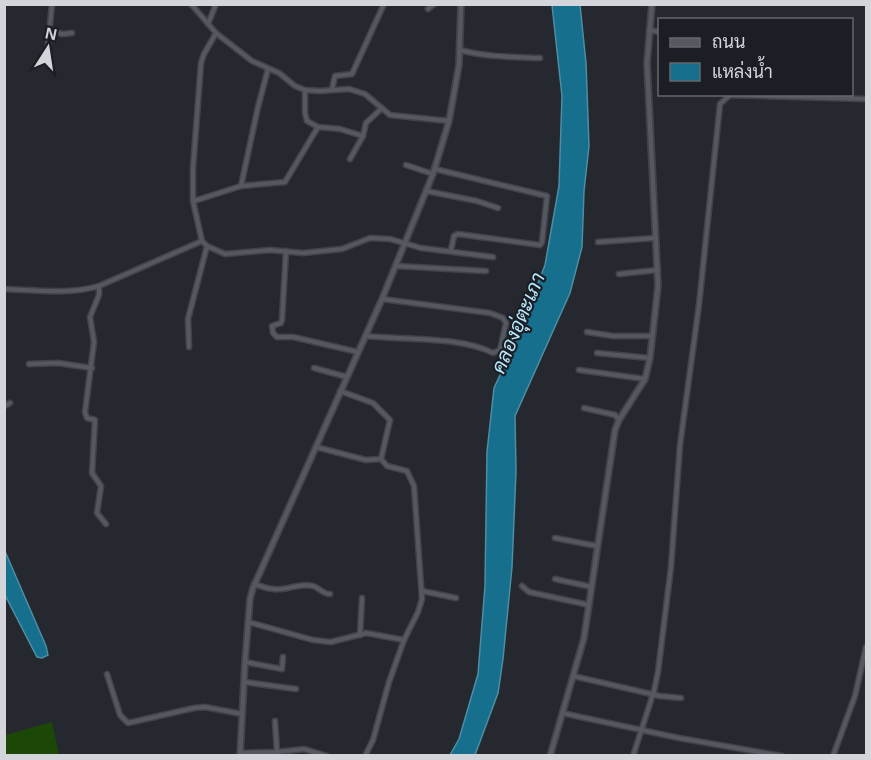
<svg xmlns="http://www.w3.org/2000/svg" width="871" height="760" font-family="Helvetica,Sarabun,sans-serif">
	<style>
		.green { fill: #1b4707 }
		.water { fill: #156f8d; stroke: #4e8ea4; stroke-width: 1.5 }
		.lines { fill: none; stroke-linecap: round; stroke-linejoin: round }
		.minor-casing { stroke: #41434a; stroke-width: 7 }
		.tertiary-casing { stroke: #41434a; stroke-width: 8 }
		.minor { stroke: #555861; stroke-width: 4 }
		.tertiary { stroke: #555861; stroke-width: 4.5 }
		.labels { text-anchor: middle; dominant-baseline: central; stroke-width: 4.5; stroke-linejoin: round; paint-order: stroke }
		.water-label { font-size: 20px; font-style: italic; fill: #b7e8fd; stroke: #1c1e25 }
	</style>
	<rect width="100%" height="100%" fill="#25282f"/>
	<!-- green -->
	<polygon class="green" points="52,722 59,755 5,755 5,735"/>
	<!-- water -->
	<g class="water">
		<polygon points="552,5 580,5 586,63 589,146 584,191 582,247 570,293 515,416 516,471 512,567 503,659 498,693 475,755 450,755 459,739 478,674 485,586 487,452 494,388 514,345 545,265 559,186 562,96"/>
		<polygon points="4,549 46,646 48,655 42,658 37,657 5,595"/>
	</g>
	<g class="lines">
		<defs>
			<g id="minor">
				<polyline points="191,4 216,33 252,61 279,73 295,86 305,90 320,91 349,89 365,94 390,115 449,121"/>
				<polyline points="428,9 434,4"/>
				<polyline points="208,24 216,4"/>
				<polyline points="49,30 62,34 72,33"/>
				<polyline points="649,30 660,32"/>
				<polyline points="216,33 204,54 201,63 193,168 193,201 202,241 207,246 225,254 270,250 303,253 342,249 370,238 390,239 421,248 493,257"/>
				<polyline points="48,45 52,4"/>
				<path d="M 460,50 C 486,57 512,57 540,58"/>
				<polyline points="332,89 335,76 352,74 384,4"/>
				<polyline points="305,90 305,113 307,121 318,127 340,129 363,136"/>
				<polyline points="350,159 363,136 366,123 382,108"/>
				<polyline points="406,165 433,174"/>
				<polyline points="435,169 547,196 542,242 540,245 458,234 454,236 451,250"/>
				<polyline points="241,186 285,182 318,127"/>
				<polyline points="426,191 477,201 498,208"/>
				<polyline points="194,201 241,186 258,107 268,69"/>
				<polyline points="598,242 656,238"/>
				<polyline points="286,251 282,320 281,323 272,326 273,333 277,337 293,337 358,352"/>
				<polyline points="396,266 486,271"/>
				<polyline points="619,274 658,270"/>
				<polyline points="99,286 99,295 90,317 94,342 85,412 87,418 95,420 92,473 101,486 97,513 106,524"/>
				<path d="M 4,289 C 36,290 68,295 99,286 L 202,241"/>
				<polyline points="587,332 613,336 652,336"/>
				<path d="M 365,336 C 403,340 460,336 493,353 L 500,350 L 506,323 L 503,318 L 490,313 L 382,299"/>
				<polyline points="189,347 188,319 207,246"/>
				<polyline points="597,353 650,358"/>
				<polyline points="29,364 58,363 92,368"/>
				<polyline points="314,368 347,377"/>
				<polyline points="579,370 645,379"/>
				<polyline points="340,391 373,403 390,420 381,459 387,466 407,471 414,486 422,599 418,612 404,640 389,682 373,740 365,756"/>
				<polyline points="4,406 10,403"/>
				<polyline points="584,408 615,415 619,420"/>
				<polyline points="316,447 366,460 381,459"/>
				<polyline points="555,538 597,546"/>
				<polyline points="555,579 592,587"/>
				<path d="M 254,584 C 261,586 267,589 274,589 C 287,591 300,582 313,586 C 320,588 322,594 330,594"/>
				<polyline points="522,586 529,592 589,605"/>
				<polyline points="422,591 456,598"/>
				<polyline points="248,622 313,640 331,642 366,633 404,640"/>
				<polyline points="360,635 362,598"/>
				<polyline points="245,662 282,669 283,657"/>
				<polyline points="107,674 120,715 128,723 194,708 205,707 242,714"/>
				<polyline points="573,676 660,696 681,698"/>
				<polyline points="244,682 296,689"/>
				<polyline points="562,713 679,738 782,756"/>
				<polyline points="275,721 277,752"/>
				<polyline points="240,753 277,752 304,749 327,756"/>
				<polyline points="633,756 654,691 658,672 671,567 680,445 699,305 720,104 730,95 866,99"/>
				<polyline points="833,756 855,696 866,647"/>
			</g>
			<g id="tertiary">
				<polyline points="240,756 245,662 250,599 253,588 382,299 433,174 449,121 459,65 461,4"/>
				<polyline points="550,756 584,638 615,430 619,420 645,379 650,358 658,286 647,63 652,4"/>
			</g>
		</defs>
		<!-- minor casing -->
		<use href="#minor" class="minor-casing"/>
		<!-- tertiary casing -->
		<use href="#tertiary" class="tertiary-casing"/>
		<!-- minor -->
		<use href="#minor" class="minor"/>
		<!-- tertiary -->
		<use href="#tertiary" class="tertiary"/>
	</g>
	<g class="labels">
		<!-- water labels -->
		<g class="water-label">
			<text transform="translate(518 323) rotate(-67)">คลองอุ่ตะเภา</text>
		</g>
	</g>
	<!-- border -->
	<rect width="871" height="760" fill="none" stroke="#d3d5da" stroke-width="12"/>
	<!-- legend -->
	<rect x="658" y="18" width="195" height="78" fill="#1c1e25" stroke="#65676d" stroke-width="1.5"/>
	<rect x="670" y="38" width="30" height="9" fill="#555861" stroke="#65676d" stroke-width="1.5"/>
	<text x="712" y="48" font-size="18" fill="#d3d5da">ถนน</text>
	<rect x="670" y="63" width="30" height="18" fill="#156f8d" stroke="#65676d" stroke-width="1.5"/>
	<text x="712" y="78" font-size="18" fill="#d3d5da">แหล่งน้ำ</text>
	<!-- north arrow -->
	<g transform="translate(48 48) rotate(12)" stroke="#1c1e25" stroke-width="4.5" paint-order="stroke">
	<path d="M0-4.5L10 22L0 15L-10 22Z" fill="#d3d5da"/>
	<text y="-9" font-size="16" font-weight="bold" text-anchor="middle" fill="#d3d5da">N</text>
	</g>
</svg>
